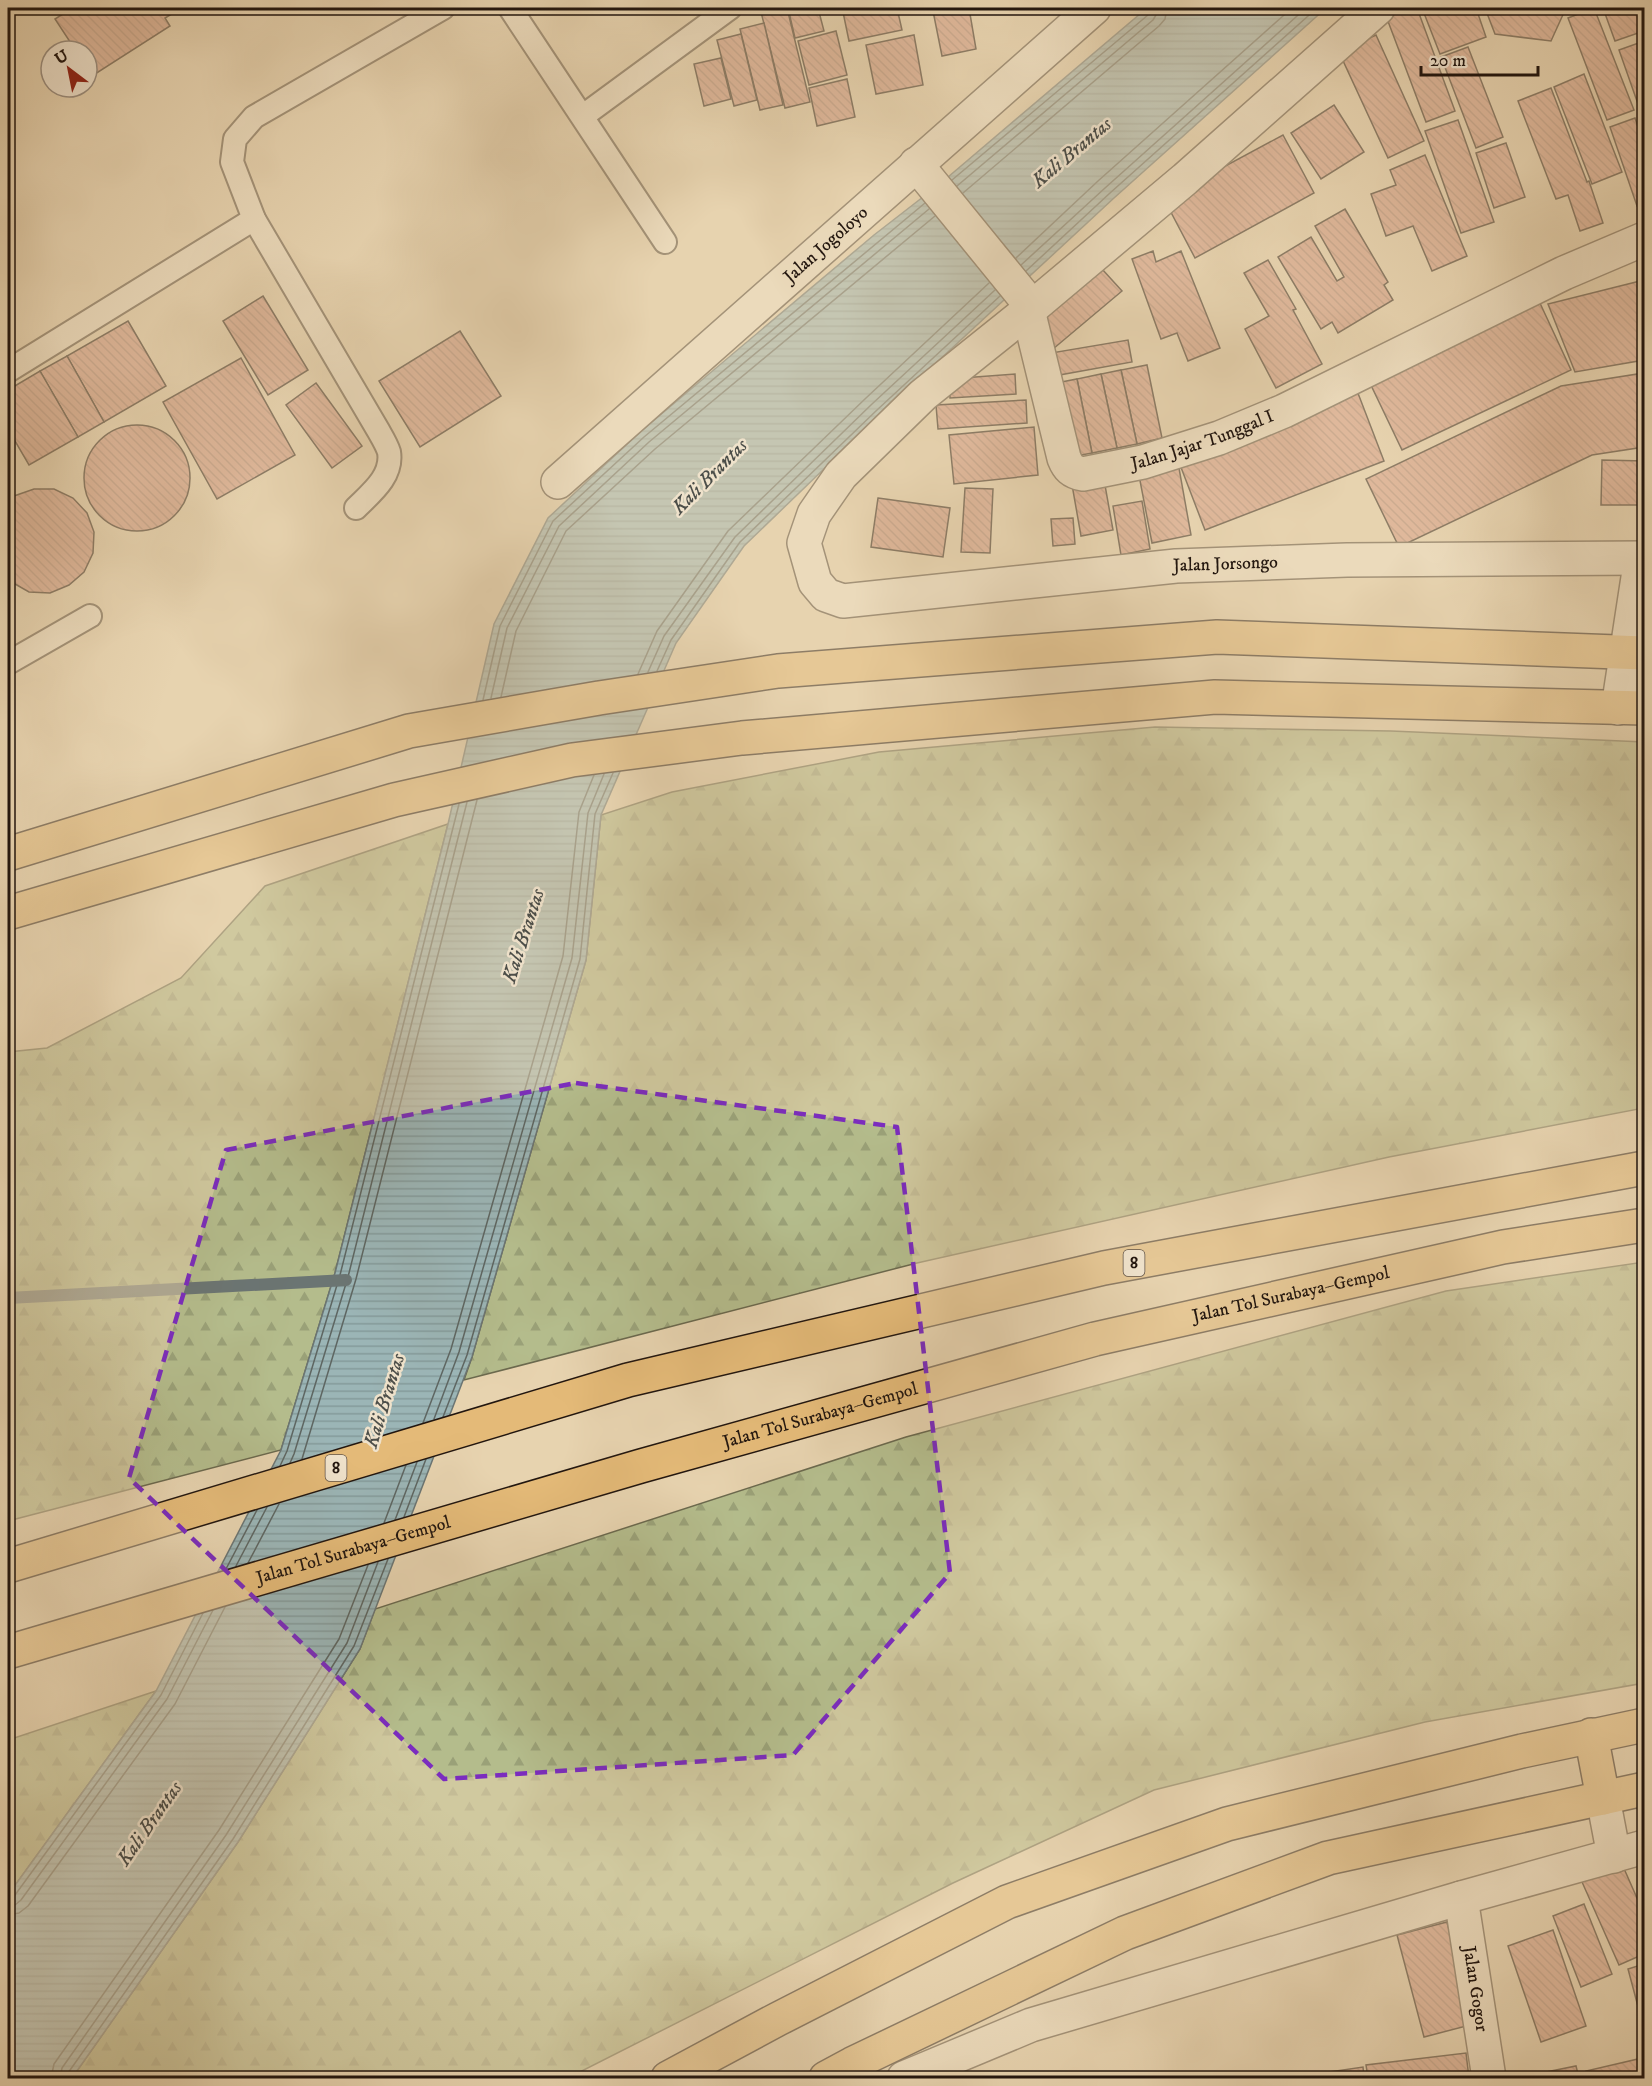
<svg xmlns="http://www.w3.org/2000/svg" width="1652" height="2086" font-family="'IM FELL DW Pica',serif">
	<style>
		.forest { fill: url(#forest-firs); stroke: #6b694e; stroke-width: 1.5 }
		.water { fill: url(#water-rules); stroke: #6b7573; stroke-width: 1.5 }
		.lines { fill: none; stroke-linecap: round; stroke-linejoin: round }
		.shore { stroke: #5e6662; stroke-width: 1.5 }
		.stream { stroke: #6b7573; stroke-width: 12 }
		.building { fill: url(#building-back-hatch); stroke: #22160f; stroke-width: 1.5 }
		.lane-casing { stroke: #534537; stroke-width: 26 }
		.street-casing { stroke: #534537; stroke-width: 36 }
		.highway-casing { stroke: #22160f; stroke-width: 36 }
		.lane { stroke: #efe2cb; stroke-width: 22 }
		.street { stroke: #efe2cb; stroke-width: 33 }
		.highway { stroke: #e4ba78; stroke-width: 33 }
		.marked { fill: none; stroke: #7b2cbf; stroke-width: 4.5; stroke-dasharray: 12 8; stroke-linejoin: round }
		.labels { text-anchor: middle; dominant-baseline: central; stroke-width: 5; stroke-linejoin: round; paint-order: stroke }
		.shield { fill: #efe2cb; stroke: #605347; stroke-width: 1.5 }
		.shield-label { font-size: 16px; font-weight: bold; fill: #22160f }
		.street-label { font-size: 18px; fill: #22160f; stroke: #efe2cb }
		.water-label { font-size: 20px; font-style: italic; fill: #4c4e49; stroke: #efe2cb }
	</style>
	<defs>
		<pattern id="forest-firs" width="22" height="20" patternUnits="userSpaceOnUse" patternTransform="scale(1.5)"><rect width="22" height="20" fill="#b4bc8c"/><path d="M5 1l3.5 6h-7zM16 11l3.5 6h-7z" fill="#9aa178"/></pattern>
		<pattern id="water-rules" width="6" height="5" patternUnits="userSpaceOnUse" patternTransform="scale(1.5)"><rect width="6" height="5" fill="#9bb5b6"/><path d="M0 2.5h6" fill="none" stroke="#859b9b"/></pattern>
		<pattern id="building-back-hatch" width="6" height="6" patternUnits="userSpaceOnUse" patternTransform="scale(1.5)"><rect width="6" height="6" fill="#d49883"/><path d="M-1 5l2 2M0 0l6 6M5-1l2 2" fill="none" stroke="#ac7b6a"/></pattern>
	</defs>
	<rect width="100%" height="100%" fill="#e7d3af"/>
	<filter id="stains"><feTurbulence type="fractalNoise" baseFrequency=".00333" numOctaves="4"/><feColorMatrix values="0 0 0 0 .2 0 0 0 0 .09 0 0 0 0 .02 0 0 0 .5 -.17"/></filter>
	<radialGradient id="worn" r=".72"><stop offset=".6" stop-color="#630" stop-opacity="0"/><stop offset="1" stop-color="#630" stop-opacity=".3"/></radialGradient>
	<!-- forest -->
	<g class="forest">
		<polygon points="1155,727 1391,731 1644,742 1644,1108 1389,1157 917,1263 464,1380 472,1357 586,960 601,815 672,792 879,752"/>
		<polygon points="448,824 335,1273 281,1450 8,1521 8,1052 47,1048 181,978 265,886"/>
		<polygon points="1644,1262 1644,1683 1425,1722 1154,1790 953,1883 568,2078 72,2078 238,1842 360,1649 375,1609 906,1437 1446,1291"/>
		<polygon points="156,1691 8,1895 8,1740"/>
	</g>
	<!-- water -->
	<polygon class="water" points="1147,8 1326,8 1114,198 881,414 744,546 676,643 601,815 586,960 472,1357 360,1649 238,1842 72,2078 8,2078 8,1895 156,1691 281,1450 335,1273 448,824 494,624 548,518 640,432 874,235 941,183"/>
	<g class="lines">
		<!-- shore -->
		<g class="shore">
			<polyline points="952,180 1148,15 1150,8"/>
			<polyline points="957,186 1153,20 1156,15 1158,8"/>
			<polyline points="963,193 1159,26 1165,19 1167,8"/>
			<polyline points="1016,258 1098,181 1292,8"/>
			<polyline points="1021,265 1105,188 1306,8"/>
			<polyline points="1026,271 1110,193 1317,8"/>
			<polyline points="657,671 671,640 740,542 877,410 1000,296"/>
			<polyline points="648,672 664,636 735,537 872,404 995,290"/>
			<polyline points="638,674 657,631 728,531 866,398 989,283"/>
			<polyline points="501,697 516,631 566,531 655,449 935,216"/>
			<polyline points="491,698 507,628 559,526 649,442 929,209"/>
			<polyline points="483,700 500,626 553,521 644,437 925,203"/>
			<polyline points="443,1417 467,1355 580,959 595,814 613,773"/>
			<polyline points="434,1419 459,1352 572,958 588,813 604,774"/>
			<polyline points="423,1423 451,1349 563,956 579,812 594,775"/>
			<polyline points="302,1459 356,1279 477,800"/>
			<polyline points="290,1463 294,1454 348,1277 467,802"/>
			<polyline points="280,1466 287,1451 340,1275 459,804"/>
			<polyline points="404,1517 426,1459"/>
			<polyline points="395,1520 417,1462"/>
			<polyline points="384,1523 406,1465"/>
			<polyline points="248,1563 279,1504"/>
			<polyline points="236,1566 267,1507"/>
			<polyline points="226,1569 257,1510"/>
			<polyline points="8,1898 15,1895 161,1695 203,1613"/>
			<polyline points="8,1906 15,1905 21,1900 167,1699 213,1610"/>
			<polyline points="8,1915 19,1913 28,1906 175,1704 225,1607"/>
			<polyline points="51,2078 54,2064 219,1830 339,1639 368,1565"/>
			<polyline points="60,2078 62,2068 226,1835 347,1643 378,1562"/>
			<polyline points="67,2078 68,2073 233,1839 354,1646 388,1559"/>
		</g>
		<!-- stream -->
		<polyline class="stream" points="8,1298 346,1280"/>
	</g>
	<!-- building -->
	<g class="building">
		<polygon points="72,8 182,8 165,18 170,26 92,76 87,69 87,51 76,51 55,19"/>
		<polygon points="781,8 787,8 810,102 785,108 761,12"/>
		<polygon points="788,8 818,8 824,31 795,38"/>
		<polygon points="866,8 897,8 902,30 849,41 843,12"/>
		<polygon points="950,8 969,8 976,49 942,56 933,11"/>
		<polygon points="991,8 1010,8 992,11"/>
		<polygon points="1383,8 1417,8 1455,111 1426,122"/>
		<polygon points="1422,8 1476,8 1486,37 1440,54"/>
		<polygon points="1485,8 1566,8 1551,41 1495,34"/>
		<polygon points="1594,8 1634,110 1607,120 1568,18"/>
		<polygon points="1603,8 1638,8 1644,24 1644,31 1615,41"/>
		<polygon points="764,23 783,105 760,110 740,29"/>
		<polygon points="836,31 847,75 809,85 798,41"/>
		<polygon points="741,34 757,100 734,106 717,40"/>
		<polygon points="914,35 923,85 876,94 866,45"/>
		<polygon points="1376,35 1424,141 1388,158 1339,52"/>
		<polygon points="1644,41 1644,121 1619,50"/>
		<polygon points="1468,47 1503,137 1476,148 1441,57"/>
		<polygon points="721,58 731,99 704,106 694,64"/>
		<polygon points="1584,74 1622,172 1592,184 1554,87"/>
		<polygon points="847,79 855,117 817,126 809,88"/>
		<polygon points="1551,88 1587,182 1589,181 1603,223 1580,231 1568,195 1556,199 1518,101"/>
		<polygon points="1334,105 1364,152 1321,179 1291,133"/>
		<polygon points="1635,118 1644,145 1644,203 1637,206 1610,127"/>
		<polygon points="1458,120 1494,222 1461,233 1425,131"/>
		<polygon points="1283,135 1314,193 1195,258 1164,199"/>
		<polygon points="1506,143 1525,197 1494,208 1476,153"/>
		<polygon points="1425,155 1467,256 1432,271 1413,226 1386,236 1371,194 1396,185 1390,170"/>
		<polygon points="1345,209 1388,282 1384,285 1393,300 1338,333 1332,322 1321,329 1278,257 1311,237 1337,281 1344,277 1315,226"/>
		<polygon points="1153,251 1156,262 1181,251 1220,348 1188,361 1177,333 1161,339 1132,259"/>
		<polygon points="1268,260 1296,309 1293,310 1322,364 1276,388 1245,329 1269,316 1244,273"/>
		<polygon points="1102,269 1122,291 1053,349 1035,327"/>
		<polygon points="1644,280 1644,360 1575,372 1548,304"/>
		<polygon points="263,296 308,370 268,395 223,321"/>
		<polygon points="1539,301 1571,370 1402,450 1369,381"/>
		<polygon points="128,321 166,386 104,422 67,356"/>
		<polygon points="460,331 501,396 420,447 379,381"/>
		<polygon points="1128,340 1132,362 1048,377 1045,354"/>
		<polygon points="67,356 104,422 78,437 40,371"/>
		<polygon points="241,358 295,455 217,499 163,402"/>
		<polygon points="1147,365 1162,438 1137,444 1121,370"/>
		<polygon points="1121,370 1137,444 1117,448 1101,374"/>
		<polygon points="40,371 78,437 29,465 8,429 8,390"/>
		<polygon points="1644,373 1644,447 1592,455 1399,547 1366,479 1561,386"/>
		<polygon points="1015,374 1016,394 950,398 949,379"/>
		<polygon points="1101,374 1117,448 1092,453 1077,379"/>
		<polygon points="1077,379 1092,453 1066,458 1051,384"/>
		<polygon points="316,383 362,446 332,468 286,405"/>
		<polygon points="1356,388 1384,461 1205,530 1177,457"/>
		<polygon points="1026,400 1027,423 938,429 936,405"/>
		<circle cx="137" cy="478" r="53"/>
		<polygon points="1034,427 1038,475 954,484 949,435"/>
		<polygon points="1177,457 1191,535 1152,543 1137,465"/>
		<polygon points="1602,460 1644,461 1644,505 1601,505"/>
		<polygon points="1103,474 1113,530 1081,536 1071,479"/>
		<polygon points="965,488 993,489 990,553 961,552"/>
		<polygon points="34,489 54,489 73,498 87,513 94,532 93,553 84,572 69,585 50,593 29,592 8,580 8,502 14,496"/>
		<polygon points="878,498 950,508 943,557 871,547"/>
		<polygon points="1142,501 1150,549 1121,555 1113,506"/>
		<polygon points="1073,518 1075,544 1053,546 1051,519"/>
		<polygon points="1618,1855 1644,1914 1644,1954 1619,1965 1578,1873"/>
		<polygon points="1584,1904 1612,1974 1581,1987 1553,1916"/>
		<polygon points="1447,1922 1474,2024 1424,2037 1397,1935"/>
		<polygon points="1553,1930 1586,2026 1541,2042 1508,1946"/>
		<polygon points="1644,1964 1644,2029 1628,1969"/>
		<polygon points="1466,2053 1469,2078 1368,2078 1366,2065"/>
		<polygon points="1638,2059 1643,2078 1587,2078 1586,2071"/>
		<polygon points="1576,2066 1579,2078 1521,2078 1521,2077"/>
		<polygon points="1363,2067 1364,2078 1288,2078"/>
	</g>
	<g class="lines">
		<defs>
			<g id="lane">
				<polyline points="510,8 665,242"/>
				<polyline points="583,116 730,8"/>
				<polyline points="8,371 254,219"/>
				<path d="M 356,508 C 371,493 393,476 389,452 C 387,445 382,437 378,430 L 254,219 L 232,162 L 235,139 L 254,117 L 443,8"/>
				<polyline points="8,663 90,616"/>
			</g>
			<g id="street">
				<path id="s1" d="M 1378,8 L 1185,179 L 1029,310 L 923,395 L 841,475 L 814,514 L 804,543 L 815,582 L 826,595 L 843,601 L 1176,566 L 1347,560 L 1644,558"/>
				<path id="s2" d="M 916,164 L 1025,298 L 1064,458 C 1068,468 1072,472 1083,474 L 1143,462 L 1219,438 L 1284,411 L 1564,273 L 1644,239"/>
				<path id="s3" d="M 558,482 L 1094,8"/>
				<polyline points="1618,708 1641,558"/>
				<polyline points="1603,1798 1614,1856"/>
				<path id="s4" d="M 1461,1898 L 1489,2078"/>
				<polyline points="904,2078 1031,2025 1461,1898 1644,1847"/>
			</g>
			<g id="highway">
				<polyline points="8,854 409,731 599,698 778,671 1217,637 1644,653"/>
				<polyline points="8,913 394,800 572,760 742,738 1215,697 1644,708"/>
				<polyline points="8,1566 628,1380 1104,1268 1644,1168"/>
				<path id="s5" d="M 8,1652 L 641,1466 L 1095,1339 L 1503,1247 L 1644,1225"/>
				<polyline points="1591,1735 1603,1798"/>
				<polyline points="668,2078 778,2019 1007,1902 1227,1824 1522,1751 1644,1725"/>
				<polyline points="826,2078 852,2064 1125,1933 1328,1858 1644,1789"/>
			</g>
		</defs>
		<!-- lane casing -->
		<use href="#lane" class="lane-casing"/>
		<!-- street casing -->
		<use href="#street" class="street-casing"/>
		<!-- highway casing -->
		<use href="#highway" class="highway-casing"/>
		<!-- lane -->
		<use href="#lane" class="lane"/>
		<!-- street -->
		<use href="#street" class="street"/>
		<!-- highway -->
		<use href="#highway" class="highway"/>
	</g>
	<!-- marked area -->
	<path d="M0 0H1652V2086H0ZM 576,1083 L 897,1127 L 950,1573 L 793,1755 L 444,1779 L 129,1478 L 226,1150 Z" fill="#e7d3af" fill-opacity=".55" fill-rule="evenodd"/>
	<path class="marked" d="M 576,1083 L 897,1127 L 950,1573 L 793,1755 L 444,1779 L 129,1478 L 226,1150 Z"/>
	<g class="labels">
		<!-- shield labels -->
		<g class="shield">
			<rect x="1123.5" y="1250" width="21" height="26" rx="4.5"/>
			<rect x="325.5" y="1455" width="21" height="26" rx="4.5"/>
		</g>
		<g class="shield-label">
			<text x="1134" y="1263">8</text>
			<text x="336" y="1468">8</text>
		</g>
		<!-- street labels -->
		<g class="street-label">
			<text stroke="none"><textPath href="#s3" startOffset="358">Jalan Jogoloyo</textPath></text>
			<text stroke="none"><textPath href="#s2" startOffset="488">Jalan Jajar Tunggal I</textPath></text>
			<text stroke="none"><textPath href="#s1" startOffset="1250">Jalan Jorsongo</textPath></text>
			<text stroke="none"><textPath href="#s5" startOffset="1332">Jalan Tol Surabaya–Gempol</textPath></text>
			<text stroke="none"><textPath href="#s5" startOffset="846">Jalan Tol Surabaya–Gempol</textPath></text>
			<text stroke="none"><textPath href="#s5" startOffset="360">Jalan Tol Surabaya–Gempol</textPath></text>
			<text stroke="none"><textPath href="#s4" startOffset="92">Jalan Gogor</textPath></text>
		</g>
		<!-- water labels -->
		<g class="water-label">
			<text transform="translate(1072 153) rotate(-40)">Kali Brantas</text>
			<text transform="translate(710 477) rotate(-45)">Kali Brantas</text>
			<text transform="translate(524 936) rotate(-72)">Kali Brantas</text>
			<text transform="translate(385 1401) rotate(-73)">Kali Brantas</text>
			<text transform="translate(150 1824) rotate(-55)">Kali Brantas</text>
		</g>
	</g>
	<!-- margin -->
	<rect width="1652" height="2086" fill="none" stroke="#e7d3af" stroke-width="30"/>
	<rect x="9" y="9" width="1634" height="2068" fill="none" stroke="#22160f" stroke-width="3"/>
	<rect x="15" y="15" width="1622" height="2056" fill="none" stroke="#22160f" stroke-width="1.5"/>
	<!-- north arrow -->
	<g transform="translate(69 69) rotate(328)"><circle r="28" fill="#efe2cb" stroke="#9d9080" stroke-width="1.5"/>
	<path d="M0-4.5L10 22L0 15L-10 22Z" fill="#8f2418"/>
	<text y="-9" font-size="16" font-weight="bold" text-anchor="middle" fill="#22160f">U</text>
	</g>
	<!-- scale -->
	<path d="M1421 66v9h117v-9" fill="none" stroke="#22160f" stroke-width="3"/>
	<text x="1430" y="66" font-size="18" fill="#22160f" stroke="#efe2cb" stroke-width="4.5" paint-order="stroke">20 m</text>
	<rect width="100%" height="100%" filter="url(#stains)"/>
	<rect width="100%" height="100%" fill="url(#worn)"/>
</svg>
